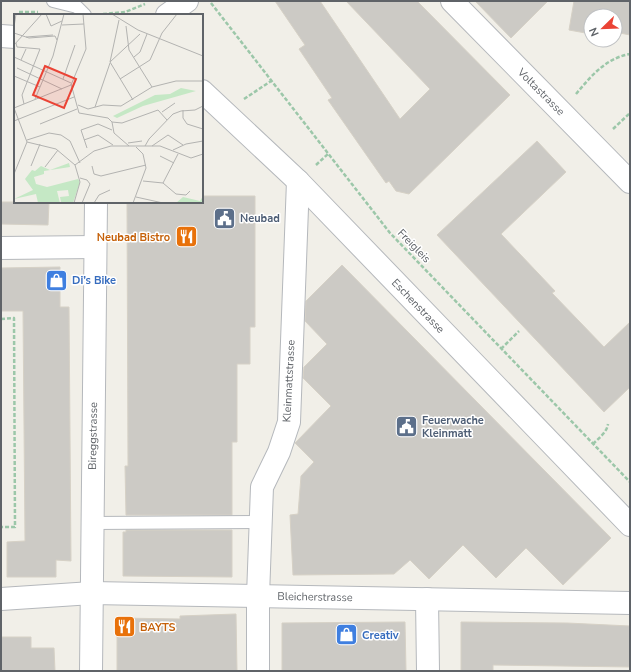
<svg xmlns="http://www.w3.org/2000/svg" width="631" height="672" font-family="'Nunito Sans',sans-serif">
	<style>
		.building { fill: #cccac5; stroke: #d6d1c6 }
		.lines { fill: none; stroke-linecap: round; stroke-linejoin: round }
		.service-casing { stroke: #b5b8bc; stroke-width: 14 }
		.minor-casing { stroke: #b5b8bc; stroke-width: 24 }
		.path { stroke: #9cc7a9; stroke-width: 2.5; stroke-dasharray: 4 2; stroke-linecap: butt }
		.service { stroke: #fff; stroke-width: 12 }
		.minor { stroke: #fff; stroke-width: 22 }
		.labels { text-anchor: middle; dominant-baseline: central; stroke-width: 3; stroke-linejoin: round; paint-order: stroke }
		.street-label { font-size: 11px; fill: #5f6368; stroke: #fff }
		.service-label { font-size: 11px; font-weight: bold; fill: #4e5e75; stroke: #fff; text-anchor: start }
		.food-label { font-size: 11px; font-weight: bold; fill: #c56008; stroke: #fff; text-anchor: end }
		.shop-label { font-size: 11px; font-weight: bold; fill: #366cbe; stroke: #fff; text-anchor: start }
		.inset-road { fill: none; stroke: #b3b3b1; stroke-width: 1 }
		.view { fill: #ea4335; fill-opacity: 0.15; stroke: #ea4335; stroke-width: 2 }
		.inset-edge { fill: none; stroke: #5f6368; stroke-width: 2 }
	</style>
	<rect width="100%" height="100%" fill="#f1efe8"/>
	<!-- building -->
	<g class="building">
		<polygon points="275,1 320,1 400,119 430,89 346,1 417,1 510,95 409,194 396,191 389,181 386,183 328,100 332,98 299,49 305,45"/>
		<polygon points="475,1 548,1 511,38"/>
		<polygon points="574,1 630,1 630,35 615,32 615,16 591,16 591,34 569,30"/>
		<polygon points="537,141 566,172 501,234 555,291 552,293 604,347 630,322 630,387 604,412 437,235"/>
		<polygon points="202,196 255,196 255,327 250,327 250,364 237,364 237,442 232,442 232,515 126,515 125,466 128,466 127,202 202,202"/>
		<polygon points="1,202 49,202 48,225 1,224"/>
		<polygon points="342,265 611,538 563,585 526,548 496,578 463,545 429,579 410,560 394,574 293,575 290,515 298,514 301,476 314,462 295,443 331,406 303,378 304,367 327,344 305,321 306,301"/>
		<polygon points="60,267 60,307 69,307 71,561 56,560 56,577 7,577 7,542 25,541 23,311 1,311 1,268"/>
		<polygon points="126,530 232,530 232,577 123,576 123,532 126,532"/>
		<polygon points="236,614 237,671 117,671 117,618 180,619 180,616"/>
		<polygon points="405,622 406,671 282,671 282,623"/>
		<polygon points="461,622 567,623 630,626 630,667 493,665 493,671 461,671"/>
		<polygon points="1,637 31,637 31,648 54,648 55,671 1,671"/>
	</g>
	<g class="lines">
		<defs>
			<g id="service">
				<polyline points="53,1 77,7 85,15"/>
				<polyline points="92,523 260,522"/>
			</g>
			<g id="minor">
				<polyline points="452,1 630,182"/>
				<polyline points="167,15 187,1"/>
				<polyline points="1,36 15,37"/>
				<polyline points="202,91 298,181 630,525"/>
				<polyline points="1,248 95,247"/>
				<polyline points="1,599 92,593 630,603"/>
				<polyline points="427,599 428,671"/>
				<polyline points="91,671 96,202"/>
				<polyline points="258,671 258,596 262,487 279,452 289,422 298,181"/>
			</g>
		</defs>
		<!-- service casing -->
		<use href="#service" class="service-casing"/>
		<!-- minor casing -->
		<use href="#minor" class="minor-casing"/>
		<!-- path -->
		<g class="path">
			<polyline points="211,3 390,233 630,482"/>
			<polyline points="19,12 38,12"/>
			<polyline points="103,14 125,12 145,4"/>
			<path d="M 576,94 C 591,76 606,58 630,54"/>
			<polyline points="244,99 271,81"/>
			<polyline points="613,129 630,113"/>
			<polyline points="316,165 329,153"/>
			<polyline points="1,319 14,318 15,527 1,527"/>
			<polyline points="501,349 519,331"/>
			<path d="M 593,444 C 599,438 607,432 608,424"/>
		</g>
		<!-- service -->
		<use href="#service" class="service"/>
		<!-- minor -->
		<use href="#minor" class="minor"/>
	</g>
	<!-- icons -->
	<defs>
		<symbol id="civic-square" viewBox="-11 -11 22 22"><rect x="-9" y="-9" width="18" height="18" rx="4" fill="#5c6f8a" stroke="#fff"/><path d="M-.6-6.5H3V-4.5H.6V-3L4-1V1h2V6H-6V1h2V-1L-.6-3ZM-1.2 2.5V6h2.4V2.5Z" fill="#fff"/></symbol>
		<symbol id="restaurant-square" viewBox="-11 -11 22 22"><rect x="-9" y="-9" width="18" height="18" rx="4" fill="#e8710a" stroke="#fff"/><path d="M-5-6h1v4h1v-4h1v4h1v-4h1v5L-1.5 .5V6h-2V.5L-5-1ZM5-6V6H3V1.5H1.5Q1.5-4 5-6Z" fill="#fff"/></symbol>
		<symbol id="shop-square" viewBox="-11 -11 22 22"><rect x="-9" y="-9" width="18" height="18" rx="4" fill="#3f7fe0" stroke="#fff"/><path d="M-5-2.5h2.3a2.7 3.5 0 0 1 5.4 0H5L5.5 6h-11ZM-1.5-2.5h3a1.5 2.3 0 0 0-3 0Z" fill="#fff"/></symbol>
	</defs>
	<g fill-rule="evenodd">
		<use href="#civic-square" x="212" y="206" width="25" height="25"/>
		<use href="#restaurant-square" x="174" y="224" width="25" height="25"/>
		<use href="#shop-square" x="44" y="268" width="25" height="25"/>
		<use href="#civic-square" x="394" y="414" width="25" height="25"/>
		<use href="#restaurant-square" x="112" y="614" width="25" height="25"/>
		<use href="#shop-square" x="334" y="622" width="25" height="25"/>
	</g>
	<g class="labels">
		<!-- street labels -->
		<g class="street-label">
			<text transform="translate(541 92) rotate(45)">Voltastrasse</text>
			<text transform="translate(414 246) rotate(46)">Freigleis</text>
			<text transform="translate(418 306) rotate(46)">Eschenstrasse</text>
			<text transform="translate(289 381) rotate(-87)">Kleinmattstrasse</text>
			<text transform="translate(93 436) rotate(-89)">Bireggstrasse</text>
			<text transform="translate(315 597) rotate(1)">Bleicherstrasse</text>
		</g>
		<!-- service labels -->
		<g class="service-label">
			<text x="240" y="218">Neubad</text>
			<text x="422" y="420">Feuerwache<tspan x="422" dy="13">Kleinmatt</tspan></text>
		</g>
		<!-- food labels -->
		<g class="food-label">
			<text x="170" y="237">Neubad Bistro</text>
			<text x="140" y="627" text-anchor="start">BAYTS</text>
		</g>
		<!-- shop labels -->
		<g class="shop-label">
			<text x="72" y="280">Di’s Bike</text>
			<text x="362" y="635">Creativ</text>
		</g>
	</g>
	<!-- overview -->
	<g transform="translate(14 14)">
		<rect width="189" height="189" fill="#f1efe8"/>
		<path d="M 167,74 L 182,77 L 129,92 L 103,104 L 99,102 L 141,81 L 156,80 ZM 55,149 L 56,153 L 30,157 L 30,160 L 20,163 L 22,170 L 33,173 L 64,165 L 66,168 L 59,189 L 47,188 L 46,183 L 55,182 L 54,176 L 43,177 L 46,189 L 24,189 L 22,180 L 0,185 L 19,176 L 11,165 L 18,156 L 21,157 L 27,152 L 36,156 ZM 189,182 L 189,189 L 162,189 L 169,183 L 186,187 Z" fill="#c5e8c5"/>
		<path class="inset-road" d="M 32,0 L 37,12 L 48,7M 98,0 L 124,16 L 189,42M 48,11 L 70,10M 112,12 L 115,36 L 138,73M 0,13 L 2,0M 0,19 L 15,24 L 41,22 L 43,26M 12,23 L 39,21M 2,29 L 3,33 L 26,35 L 8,81 L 10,90M 0,31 L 28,0M 0,43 L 57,69M 120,43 L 126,38 L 133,20M 7,46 L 12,35M 96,48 L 119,86M 96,48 L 105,6M 96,48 L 126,20M 3,54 L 48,75M 0,62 L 26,73M 49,65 L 61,31M 106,65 L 136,46 L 148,19 L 163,0M 57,70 L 65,99 L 94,104 L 98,108 L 100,119 L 115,132M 21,85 L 39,42 L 50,0M 64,91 L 74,95 L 89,91 L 107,92 L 138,73 L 162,67 L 189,67M 81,93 L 96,49M 0,94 L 57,71 L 72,35 L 69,0M 0,94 L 13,128 L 0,160M 169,96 L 169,104 L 173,110 L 189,115M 148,98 L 161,89M 0,107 L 60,83M 98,108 L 108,109 L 144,96 L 153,106M 26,110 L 63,95M 13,126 L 35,119 L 47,121 L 56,127 L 66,149M 70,126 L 84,121 L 99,131M 13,128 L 42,135 L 61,151 L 66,168 L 60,189M 114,129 L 128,127M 131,132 L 135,125 L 159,100 L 167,97 L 181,96 L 189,92M 138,132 L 154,121 L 169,131M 73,134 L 67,116 L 84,110 L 98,116M 159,136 L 172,130 L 189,127M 146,142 L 160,149M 61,151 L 80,137 L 97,132 L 146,132 L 177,144 L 189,140M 17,152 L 26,130M 78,152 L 80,160 L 87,162 L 132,151M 31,153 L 44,136M 66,164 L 73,166 L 76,170 L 68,189M 129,167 L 149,169M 149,169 L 164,140M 149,169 L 162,180 L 172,181 L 176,177M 122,183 L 149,189M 80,189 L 85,181 L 96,176M 119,189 L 132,154 L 129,140 L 122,133"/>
		<path class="view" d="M 31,52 L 62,65 L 50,94 L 19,81 Z"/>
		<rect width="189" height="189" class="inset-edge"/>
	</g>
	<!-- border -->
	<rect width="631" height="672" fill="none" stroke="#5f6368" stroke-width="4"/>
	<!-- north arrow -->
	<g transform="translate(603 28) rotate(247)"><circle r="19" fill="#ffffff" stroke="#bfc1c3"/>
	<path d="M0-3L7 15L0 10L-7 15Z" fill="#ea4335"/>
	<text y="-6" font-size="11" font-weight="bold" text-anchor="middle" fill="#5f6368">N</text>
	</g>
</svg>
